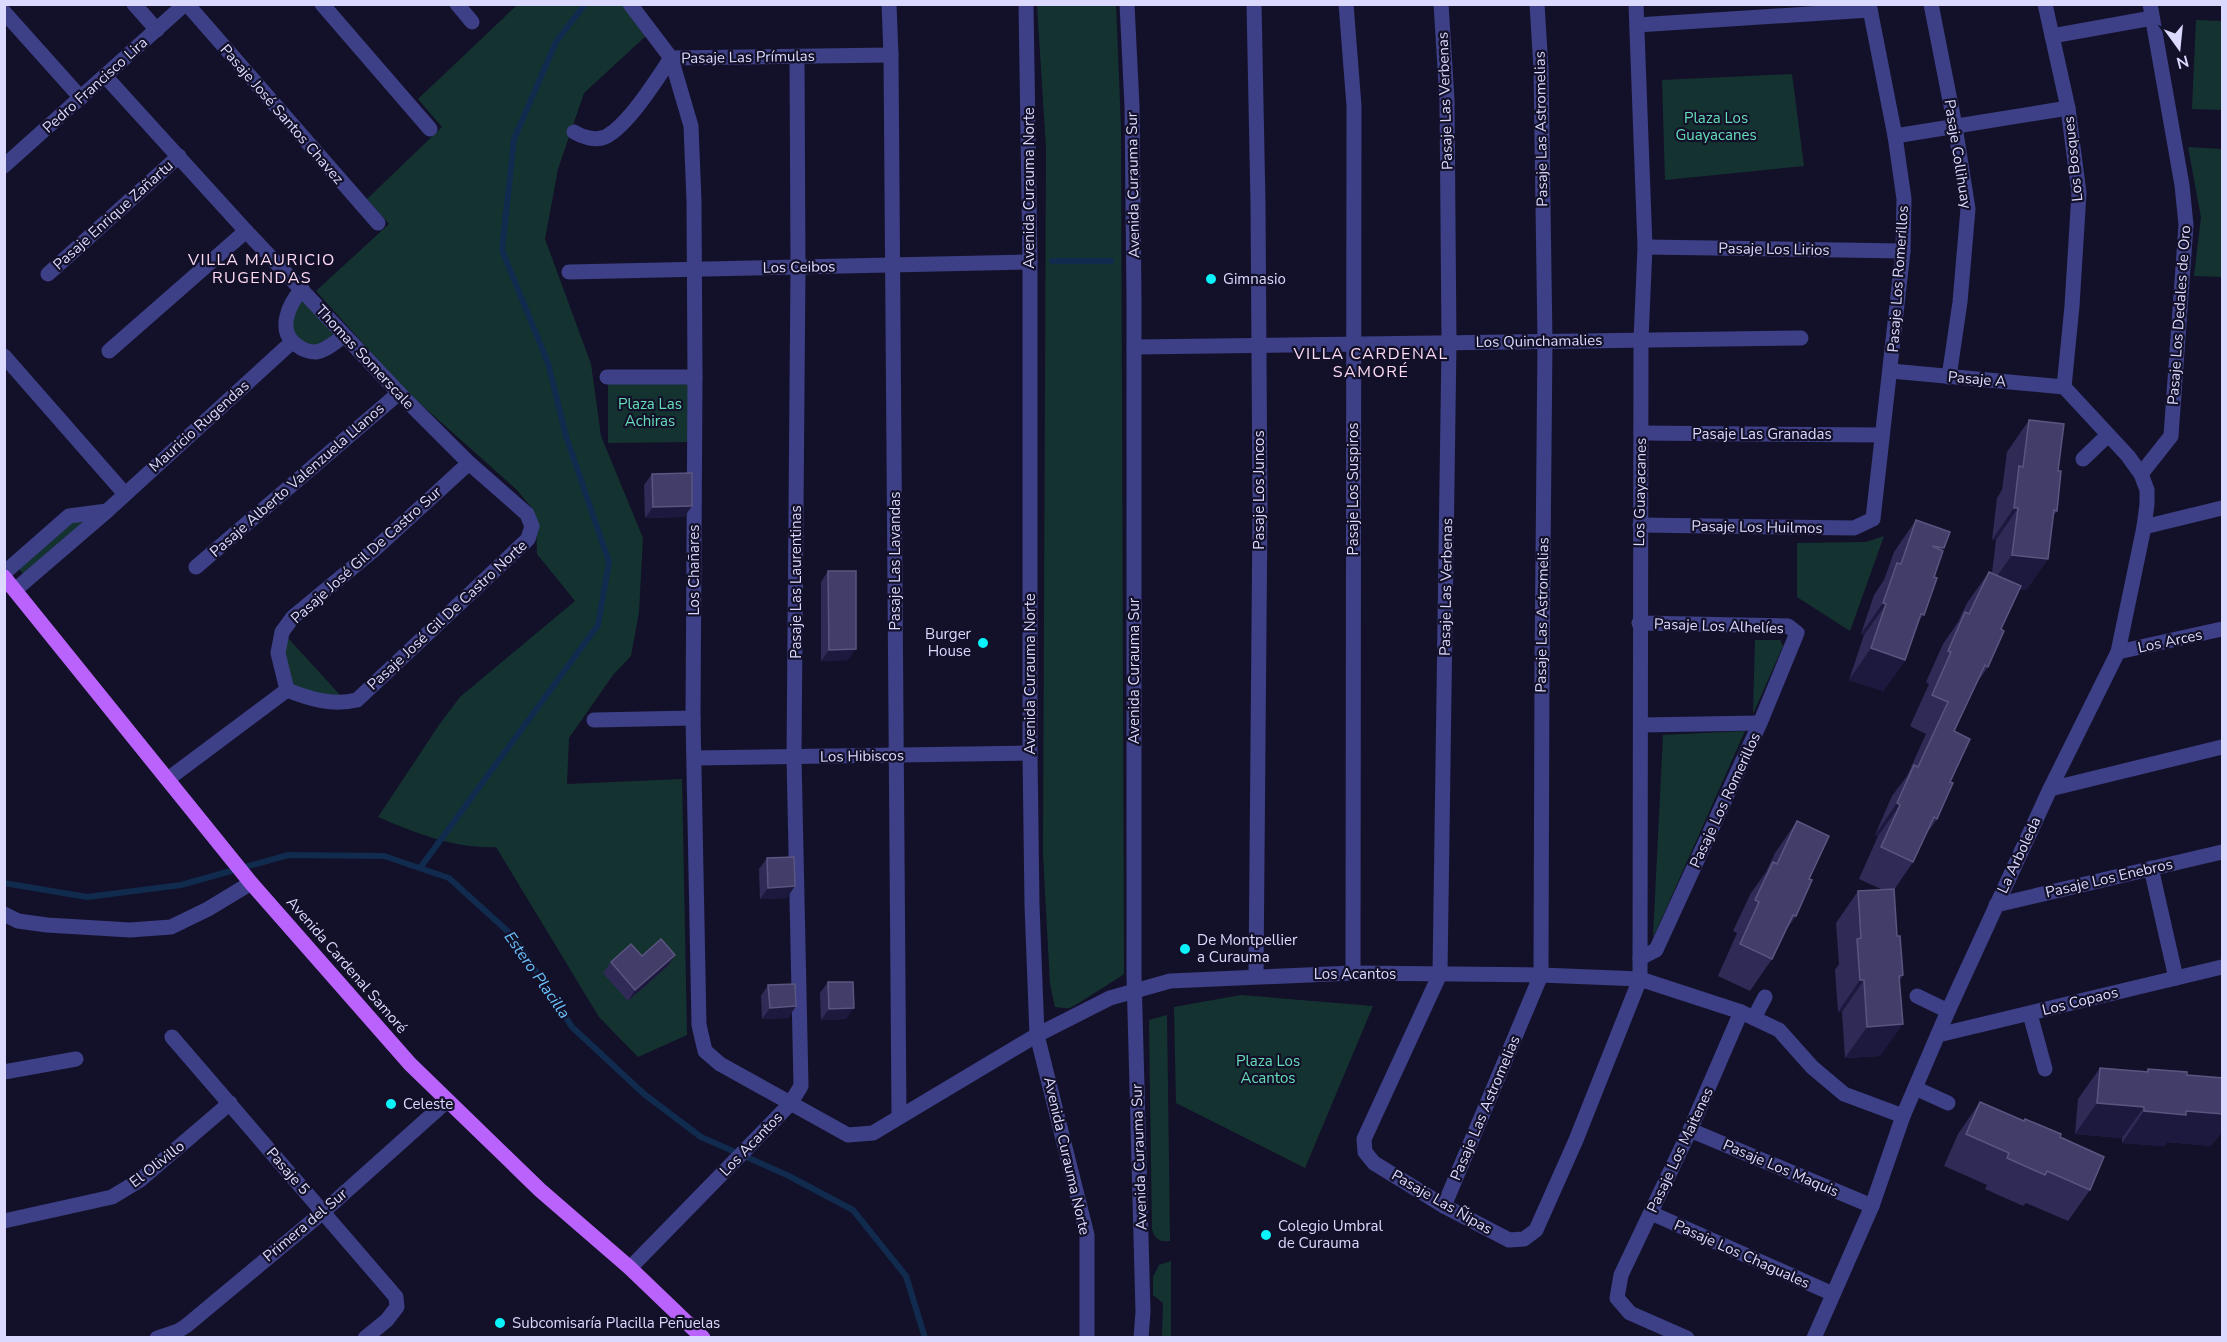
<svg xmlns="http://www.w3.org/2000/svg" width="2227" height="1342" font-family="'Nunito Sans',sans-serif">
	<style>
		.green { fill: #143330 }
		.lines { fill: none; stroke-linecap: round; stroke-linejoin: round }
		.stream { stroke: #102b4e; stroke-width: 6 }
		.minor { stroke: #3d3f87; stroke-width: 15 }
		.major { stroke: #b963fc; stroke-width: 15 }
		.wall { fill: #302a57 }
		.shaded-wall { fill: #1d183d }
		.building { fill: #423d69; stroke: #5a5580; stroke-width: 1.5 }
		.poi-dot { fill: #0af2fa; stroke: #131129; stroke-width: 2 }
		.labels { text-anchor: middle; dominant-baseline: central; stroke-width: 4.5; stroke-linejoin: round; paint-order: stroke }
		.street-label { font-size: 15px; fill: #dbd9fe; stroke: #131129 }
		.park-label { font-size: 15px; fill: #65deb8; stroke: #131129 }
		.poi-label { font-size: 15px; fill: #dbd9fe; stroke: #131129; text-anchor: start }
		.neighbourhood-label { font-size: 16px; letter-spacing: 1.5px; fill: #fedbf4; stroke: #131129 }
		.water-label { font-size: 16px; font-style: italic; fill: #6ac2fc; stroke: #131129 }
	</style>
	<rect width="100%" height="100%" fill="#131129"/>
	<!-- green -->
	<g class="green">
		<path d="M 517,5 L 624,5 L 647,35 L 584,93 L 558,169 L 545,239 L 591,364 L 601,436 L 643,538 L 639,612 L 631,656 L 613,675 L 569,738 L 567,784 L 682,779 L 687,1035 L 638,1057 L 599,1017 L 496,847 C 455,849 416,833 378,817 L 439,725 L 460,697 L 575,601 L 537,554 L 536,525 L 531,507 L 517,490 L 405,390 L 316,291 L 389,224 L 367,199 L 442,127 L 418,99 Z"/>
		<path d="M 1037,5 L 1116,5 L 1121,128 L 1124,974 C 1122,976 1074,1006 1070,1008 C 1066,1009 1059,1007 1055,1007 L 1050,984 L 1043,855 L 1046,148 Z"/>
		<polygon points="2196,20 2222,21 2222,110 2192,109"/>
		<polygon points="1792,74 1804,166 1665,180 1662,80"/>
		<polygon points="2188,147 2222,149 2222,277 2194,276 2201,217"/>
		<polygon points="302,289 344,336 327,348 301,349 287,315"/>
		<polygon points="608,382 691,382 691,442 608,443"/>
		<polygon points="107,511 28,580 15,564 69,516"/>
		<polygon points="1884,536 1850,631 1797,597 1797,543 1866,542"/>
		<polygon points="287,637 341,696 330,698 292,686 284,662"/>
		<polygon points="1755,640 1780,640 1783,646 1753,714"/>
		<polygon points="1745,731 1653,938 1663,735"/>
		<polygon points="1241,995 1373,1006 1305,1168 1176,1103 1174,1007"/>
		<path d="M 1167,1015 L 1170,1241 C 1160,1242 1155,1240 1152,1229 L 1149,1020 Z"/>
		<polygon points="1171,1261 1171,1337 1162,1337 1163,1303 1153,1295 1153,1277 1159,1265"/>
	</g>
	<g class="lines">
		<!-- stream -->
		<g class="stream">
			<polyline points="1052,261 1111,261"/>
			<polyline points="420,868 598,625 609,562 566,436 548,363 502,250 514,139 556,42 585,4"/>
			<polyline points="4,883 87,897 181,885 288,855 384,856 449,878 514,937 572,1027 644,1094 701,1137 787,1175 853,1210 906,1276 925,1338"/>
		</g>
		<!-- minor -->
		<g class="minor">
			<polyline points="134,4 157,30"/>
			<polyline points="187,4 378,223"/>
			<polyline points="322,4 430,129"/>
			<polyline points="457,4 472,22"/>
			<polyline points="630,4 671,58 691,126 694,201 695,377 693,718 699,1025 705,1051 720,1064 848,1135 873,1133 1037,1035 1110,998 1170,981 1353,973 1541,975 1640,979 1741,1012 1779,1030 1812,1067 1844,1094 1903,1116"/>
			<polyline points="889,4 891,55 899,1117"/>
			<polyline points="1026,4 1030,262 1030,753 1032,905 1037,1035 1087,1235 1087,1338"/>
			<polyline points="1127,4 1132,106 1134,299 1134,975 1143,1312 1141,1338"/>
			<polyline points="1254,4 1258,203 1260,508 1256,976"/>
			<polyline points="1346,4 1354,106 1353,973"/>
			<polyline points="1441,4 1447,100 1449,343 1440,974 1364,1139 1365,1152 1374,1163 1444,1206 1509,1240 1524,1239 1536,1230 1576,1140 1640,979 1641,340 1645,247 1636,4"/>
			<polyline points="1931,4 1955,126 1968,209 1960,302 1949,377"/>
			<polyline points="2045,4 2068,108 2079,193 2072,306 2064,387"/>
			<polyline points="4,12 81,98"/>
			<polyline points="1637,25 1870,10"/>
			<polyline points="2052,36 2152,18"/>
			<path d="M 105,76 L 246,231 L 399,393 L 469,463 L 527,514 L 532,526 L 528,539 L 357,700 C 332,706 310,699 287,690"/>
			<path d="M 574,132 C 582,137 595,141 605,137 C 628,126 657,79 671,58 L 891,55"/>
			<polyline points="1895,136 2068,108"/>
			<polyline points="4,166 185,4"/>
			<polyline points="1645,247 1903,251"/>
			<polyline points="569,272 1030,262"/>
			<polyline points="48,274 179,156"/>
			<path d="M 302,289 C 288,305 276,332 298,346 C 303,350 310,352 316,352 C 327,350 335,342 344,336"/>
			<polyline points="1134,347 1801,338"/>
			<polyline points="109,351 246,231"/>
			<polyline points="4,356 125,494"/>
			<polyline points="1891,371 2064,387"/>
			<polyline points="607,377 695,377"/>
			<polyline points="1641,433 1882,435"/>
			<polyline points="2083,459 2108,435"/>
			<polyline points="2141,474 2171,436 2186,225 2182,185 2150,4"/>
			<polyline points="1640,525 1854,528 1873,519 1903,251 1904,199 1895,136 1869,4"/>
			<polyline points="2144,527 2222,508"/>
			<polyline points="196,567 399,393"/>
			<polyline points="4,573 69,516 107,511"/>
			<polyline points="15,590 107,511 292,342"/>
			<polyline points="1639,623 1788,626 1797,633 1760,723 1656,950 1640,958"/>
			<polyline points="2118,652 2222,629"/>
			<polyline points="287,690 278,653 282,632 293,617 375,549 469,463"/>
			<polyline points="594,720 693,718"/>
			<polyline points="1641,725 1760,723"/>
			<polyline points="695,758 1030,753"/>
			<polyline points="168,779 287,690"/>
			<polyline points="2050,789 2222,747"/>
			<polyline points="2151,868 2176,978"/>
			<polyline points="1996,905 2222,852"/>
			<polyline points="4,914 18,921 47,925 130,930 171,927 208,909 251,883"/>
			<polyline points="1917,996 1948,1011"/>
			<polyline points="2030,1014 2045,1069"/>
			<polyline points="1754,1018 1765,997"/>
			<polyline points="1938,1035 2222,967"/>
			<polyline points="172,1037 396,1297 397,1307 387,1320 365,1338"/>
			<polyline points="4,1072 76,1059"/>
			<polyline points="1915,1088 1948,1103"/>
			<polyline points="1690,1130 1872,1206"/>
			<polyline points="1444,1206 1541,975 1542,667 1545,341 1541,69 1537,4"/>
			<polyline points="1651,1213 1833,1294"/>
			<polyline points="4,1221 112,1197 140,1180 230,1103"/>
			<polyline points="630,1268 790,1104 801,1086 794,757 798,267 797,56"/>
			<polyline points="157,1338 178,1331 186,1326 323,1212 446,1102"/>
			<polyline points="1687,1338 1630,1313 1617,1298 1621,1275 1690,1130 1741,1012"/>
			<polyline points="1814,1338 1872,1206 1903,1116 1948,1011 2050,789 2118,652 2144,527 2147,504 2147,490 2141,474 2128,456 2064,387"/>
		</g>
		<!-- major -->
		<polyline class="major" points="4,577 251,883 410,1064 540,1190 630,1268 703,1338"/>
	</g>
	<!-- wall -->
	<g class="wall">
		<polygon points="2029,420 2058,471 2057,511 2053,516 2048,559 2026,590 2020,589 2001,629 1988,667 1977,683 1954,731 1950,782 1937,819 1925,836 1913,862 1894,890 1897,936 1903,975 1900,980 1880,1056 1845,1058 1842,1012 1838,1012 1835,970 1839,964 1836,923 1858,891 1883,890 1859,879 1878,836 1875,835 1892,796 1907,776 1926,734 1910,726 1929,684 1926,682 1943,644 1958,622 1967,603 1989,572 1992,573 1996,540 1992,540 1997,498 2002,490 2007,452"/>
		<polygon points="652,474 692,506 684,517 645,518 644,485"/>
		<polygon points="1916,520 1944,548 1942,551 1905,660 1883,691 1849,680 1864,635 1861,634 1874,595 1884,580 1894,552"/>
		<polygon points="828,571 848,660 821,661 821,582"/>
		<polygon points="1797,821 1809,879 1796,916 1784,933 1772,959 1750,991 1718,976 1737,933 1733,931 1751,893 1766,872 1775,853"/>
		<polygon points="767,858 787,898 760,899 759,869"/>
		<polygon points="611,962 668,966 628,1001 603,973"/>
		<polygon points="828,982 846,1019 821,1020 820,993"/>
		<polygon points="768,985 796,1006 788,1018 762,1019 761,996"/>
		<polygon points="2100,1068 2146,1071 2148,1069 2187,1075 2223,1078 2223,1130 2211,1146 2167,1142 2164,1146 2122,1143 2122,1138 2075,1134 2078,1099"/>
		<polygon points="1980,1102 2023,1121 2025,1119 2060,1137 2090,1190 2068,1221 2026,1203 2023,1206 1985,1189 1987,1185 1944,1166 1958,1134"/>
	</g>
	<!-- shaded-wall -->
	<g class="shaded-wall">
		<polygon points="692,506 684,517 645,518 653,507"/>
		<polygon points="2014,508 2018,508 1996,540 1992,540"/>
		<polygon points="2012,555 2048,559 2026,590 1990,586"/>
		<polygon points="1883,603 1886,604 1864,635 1861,634"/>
		<polygon points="1921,614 1924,615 1902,646"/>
		<polygon points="1871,648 1905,660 1883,691 1849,680"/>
		<polygon points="856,649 848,660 821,661 829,650"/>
		<polygon points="1897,803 1900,805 1878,836 1875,835"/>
		<polygon points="795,886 787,898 760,899 768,888"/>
		<polygon points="675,955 668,966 628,1001 635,990"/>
		<polygon points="1860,980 1864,980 1842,1012 1838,1012"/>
		<polygon points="796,1006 788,1018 762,1019 770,1008"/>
		<polygon points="854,1008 846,1019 821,1020 829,1009"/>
		<polygon points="1903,1024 1880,1056 1845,1058 1867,1027"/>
		<polygon points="2097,1103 2144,1107 2122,1138 2075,1134"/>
		<polygon points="2144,1111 2186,1111 2223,1114 2223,1130 2211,1146 2167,1142 2164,1146 2122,1143"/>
	</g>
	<!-- building -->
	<g class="building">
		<polygon points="2029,420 2064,424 2058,471 2061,471 2057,511 2054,510 2048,559 2012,555 2018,508 2014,508 2019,466 2023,467"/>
		<polygon points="692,473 692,506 653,507 652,474"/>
		<polygon points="1916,520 1950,532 1944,548 1932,546 1943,551 1934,577 1937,578 1924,615 1921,614 1905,660 1871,648 1886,604 1883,603 1897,563 1901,564"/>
		<polygon points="828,571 856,571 856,649 829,650"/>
		<polygon points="1989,572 2021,586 2001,629 2004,631 1988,667 1985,665 1954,731 1970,739 1950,782 1953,783 1937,819 1934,817 1913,862 1881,847 1900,805 1897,803 1914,765 1918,767 1948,702 1932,695 1951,652 1948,651 1965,612 1969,614"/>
		<polygon points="1797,821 1829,836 1809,879 1812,880 1796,916 1793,915 1772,959 1740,944 1759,902 1755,900 1773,862 1777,864"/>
		<polygon points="794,857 795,886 768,888 767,858"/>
		<polygon points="1894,889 1897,936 1900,936 1903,975 1899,976 1903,1024 1867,1027 1864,980 1860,980 1857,939 1861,938 1858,891"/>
		<polygon points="661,939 675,955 635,990 611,962 631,944 642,956"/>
		<polygon points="828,982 853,982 854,1008 829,1009"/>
		<polygon points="795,984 796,1006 770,1008 768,985"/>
		<polygon points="2100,1068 2148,1072 2148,1069 2187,1072 2187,1075 2223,1078 2223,1114 2186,1111 2186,1115 2144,1111 2144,1107 2097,1103"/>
		<polygon points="1980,1102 2024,1121 2025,1119 2061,1134 2060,1137 2104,1157 2090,1190 2047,1171 2045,1175 2007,1158 2009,1153 1966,1134"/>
	</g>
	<!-- markers -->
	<g class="poi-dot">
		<circle cx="1211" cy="279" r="6"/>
		<circle cx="983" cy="643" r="6"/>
		<circle cx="1185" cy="949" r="6"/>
		<circle cx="391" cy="1104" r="6"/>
		<circle cx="1266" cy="1235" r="6"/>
		<circle cx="500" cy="1323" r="6"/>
	</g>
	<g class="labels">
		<!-- street labels -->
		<g class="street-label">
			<text transform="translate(748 57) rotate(-1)">Pasaje Las Prímulas</text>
			<text transform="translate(95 85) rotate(-42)">Pedro Francisco Lira</text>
			<text transform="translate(1445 101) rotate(-92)">Pasaje Las Verbenas</text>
			<text transform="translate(282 114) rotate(49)">Pasaje José Santos Chavez</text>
			<text transform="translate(1541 129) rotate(-91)">Pasaje Las Astromelias</text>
			<text transform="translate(1958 154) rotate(81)">Pasaje Collihuay</text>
			<text transform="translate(2073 159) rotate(-96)">Los Bosques</text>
			<text transform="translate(1133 185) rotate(-91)">Avenida Curauma Sur</text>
			<text transform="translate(1029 188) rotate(-90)">Avenida Curauma Norte</text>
			<text transform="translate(113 215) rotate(-42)">Pasaje Enrique Zañartu</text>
			<text transform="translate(1774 249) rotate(1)">Pasaje Los Lirios</text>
			<text transform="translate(799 267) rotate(-1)">Los Ceibos</text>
			<text transform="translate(1898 279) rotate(-86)">Pasaje Los Romerillos</text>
			<text transform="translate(2179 315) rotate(-86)">Pasaje Los Dedales de Oro</text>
			<text transform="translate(1539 341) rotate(-1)">Los Quinchamalies</text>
			<text transform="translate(365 357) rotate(47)">Thomas Somerscale</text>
			<text transform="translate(1977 379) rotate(5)">Pasaje A</text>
			<text transform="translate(199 426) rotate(-42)">Mauricio Rugendas</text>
			<text x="1762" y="434">Pasaje Las Granadas</text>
			<text transform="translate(297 480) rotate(-41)">Pasaje Alberto Valenzuela Llanos</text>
			<text transform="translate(1353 489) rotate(-90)">Pasaje Los Suspiros</text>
			<text transform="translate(1259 490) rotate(-90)">Pasaje Los Juncos</text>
			<text transform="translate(1640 492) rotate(-89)">Los Guayacanes</text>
			<text transform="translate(1757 527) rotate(1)">Pasaje Los Huilmos</text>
			<text transform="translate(366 555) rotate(-42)">Pasaje José Gil De Castro Sur</text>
			<text transform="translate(895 561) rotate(-90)">Pasaje Las Lavandas</text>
			<text transform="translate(694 570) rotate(-90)">Los Chañares</text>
			<text transform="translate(796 582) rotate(-90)">Pasaje Las Laurentinas</text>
			<text transform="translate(1446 587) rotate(-89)">Pasaje Las Verbenas</text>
			<text transform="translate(447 615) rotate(-43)">Pasaje José Gil De Castro Norte</text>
			<text transform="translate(1542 615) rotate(-89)">Pasaje Las Astromelias</text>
			<text transform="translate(1719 626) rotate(2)">Pasaje Los Alhelíes</text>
			<text transform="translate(2170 641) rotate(-12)">Los Arces</text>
			<text transform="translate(1134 671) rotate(-90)">Avenida Curauma Sur</text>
			<text transform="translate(1030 674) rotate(-90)">Avenida Curauma Norte</text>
			<text transform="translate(862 756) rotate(-1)">Los Hibiscos</text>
			<text transform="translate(1725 800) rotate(-65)">Pasaje Los Romerillos</text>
			<text transform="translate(2019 855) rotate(-65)">La Arboleda</text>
			<text transform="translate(2109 878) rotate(-13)">Pasaje Los Enebros</text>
			<text transform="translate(347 965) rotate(49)">Avenida Cardenal Samoré</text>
			<text x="1355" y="974">Los Acantos</text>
			<text transform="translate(2080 1001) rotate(-14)">Los Copaos</text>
			<text transform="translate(1485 1108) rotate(-67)">Pasaje Las Astromelias</text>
			<text transform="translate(751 1144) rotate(-46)">Los Acantos</text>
			<text transform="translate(1680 1150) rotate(-65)">Pasaje Los Maitenes</text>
			<text transform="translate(1067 1156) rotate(77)">Avenida Curauma Norte</text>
			<text transform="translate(1139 1157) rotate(-92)">Avenida Curauma Sur</text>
			<text transform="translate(157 1164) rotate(-38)">El Olivillo</text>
			<text transform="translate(1781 1168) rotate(23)">Pasaje Los Maquis</text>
			<text transform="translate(288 1171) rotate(49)">Pasaje 5</text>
			<text transform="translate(1442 1202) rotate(30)">Pasaje Las Ñipas</text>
			<text transform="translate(305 1225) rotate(-40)">Primera del Sur</text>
			<text transform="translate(1742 1254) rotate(24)">Pasaje Los Chaguales</text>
		</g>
		<!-- park labels -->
		<g class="park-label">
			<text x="1716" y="118">Plaza Los<tspan x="1716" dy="17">Guayacanes</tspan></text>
			<text x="650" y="404">Plaza Las<tspan x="650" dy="17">Achiras</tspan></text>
			<text x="1268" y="1061">Plaza Los<tspan x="1268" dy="17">Acantos</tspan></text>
		</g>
		<!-- poi labels -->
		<g class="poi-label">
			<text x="1223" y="279">Gimnasio</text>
			<text x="971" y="634" text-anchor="end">Burger<tspan x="971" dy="17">House</tspan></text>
			<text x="1197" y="940">De Montpellier<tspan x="1197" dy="17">a Curauma</tspan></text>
			<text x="403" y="1104">Celeste</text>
			<text x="1278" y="1226">Colegio Umbral<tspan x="1278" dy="17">de Curauma</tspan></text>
			<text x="512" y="1323">Subcomisaría Placilla Peñuelas</text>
		</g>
		<!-- neighbourhood labels -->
		<g class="neighbourhood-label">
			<text x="262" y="260">VILLA MAURICIO<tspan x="262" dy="18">RUGENDAS</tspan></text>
			<text x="1371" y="354">VILLA CARDENAL<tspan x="1371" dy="18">SAMORÉ</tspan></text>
		</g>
		<!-- water labels -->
		<g class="water-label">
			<text transform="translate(537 975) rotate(55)">Estero Placilla</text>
		</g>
	</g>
	<!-- border -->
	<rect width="2227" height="1342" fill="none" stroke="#dbd9fe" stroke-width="12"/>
	<!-- north arrow -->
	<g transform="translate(2179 48) rotate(165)" stroke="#131129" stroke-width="4.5" paint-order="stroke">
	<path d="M0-4.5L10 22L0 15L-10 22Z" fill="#dbd9fe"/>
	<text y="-9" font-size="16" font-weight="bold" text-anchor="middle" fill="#dbd9fe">N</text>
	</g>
</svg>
